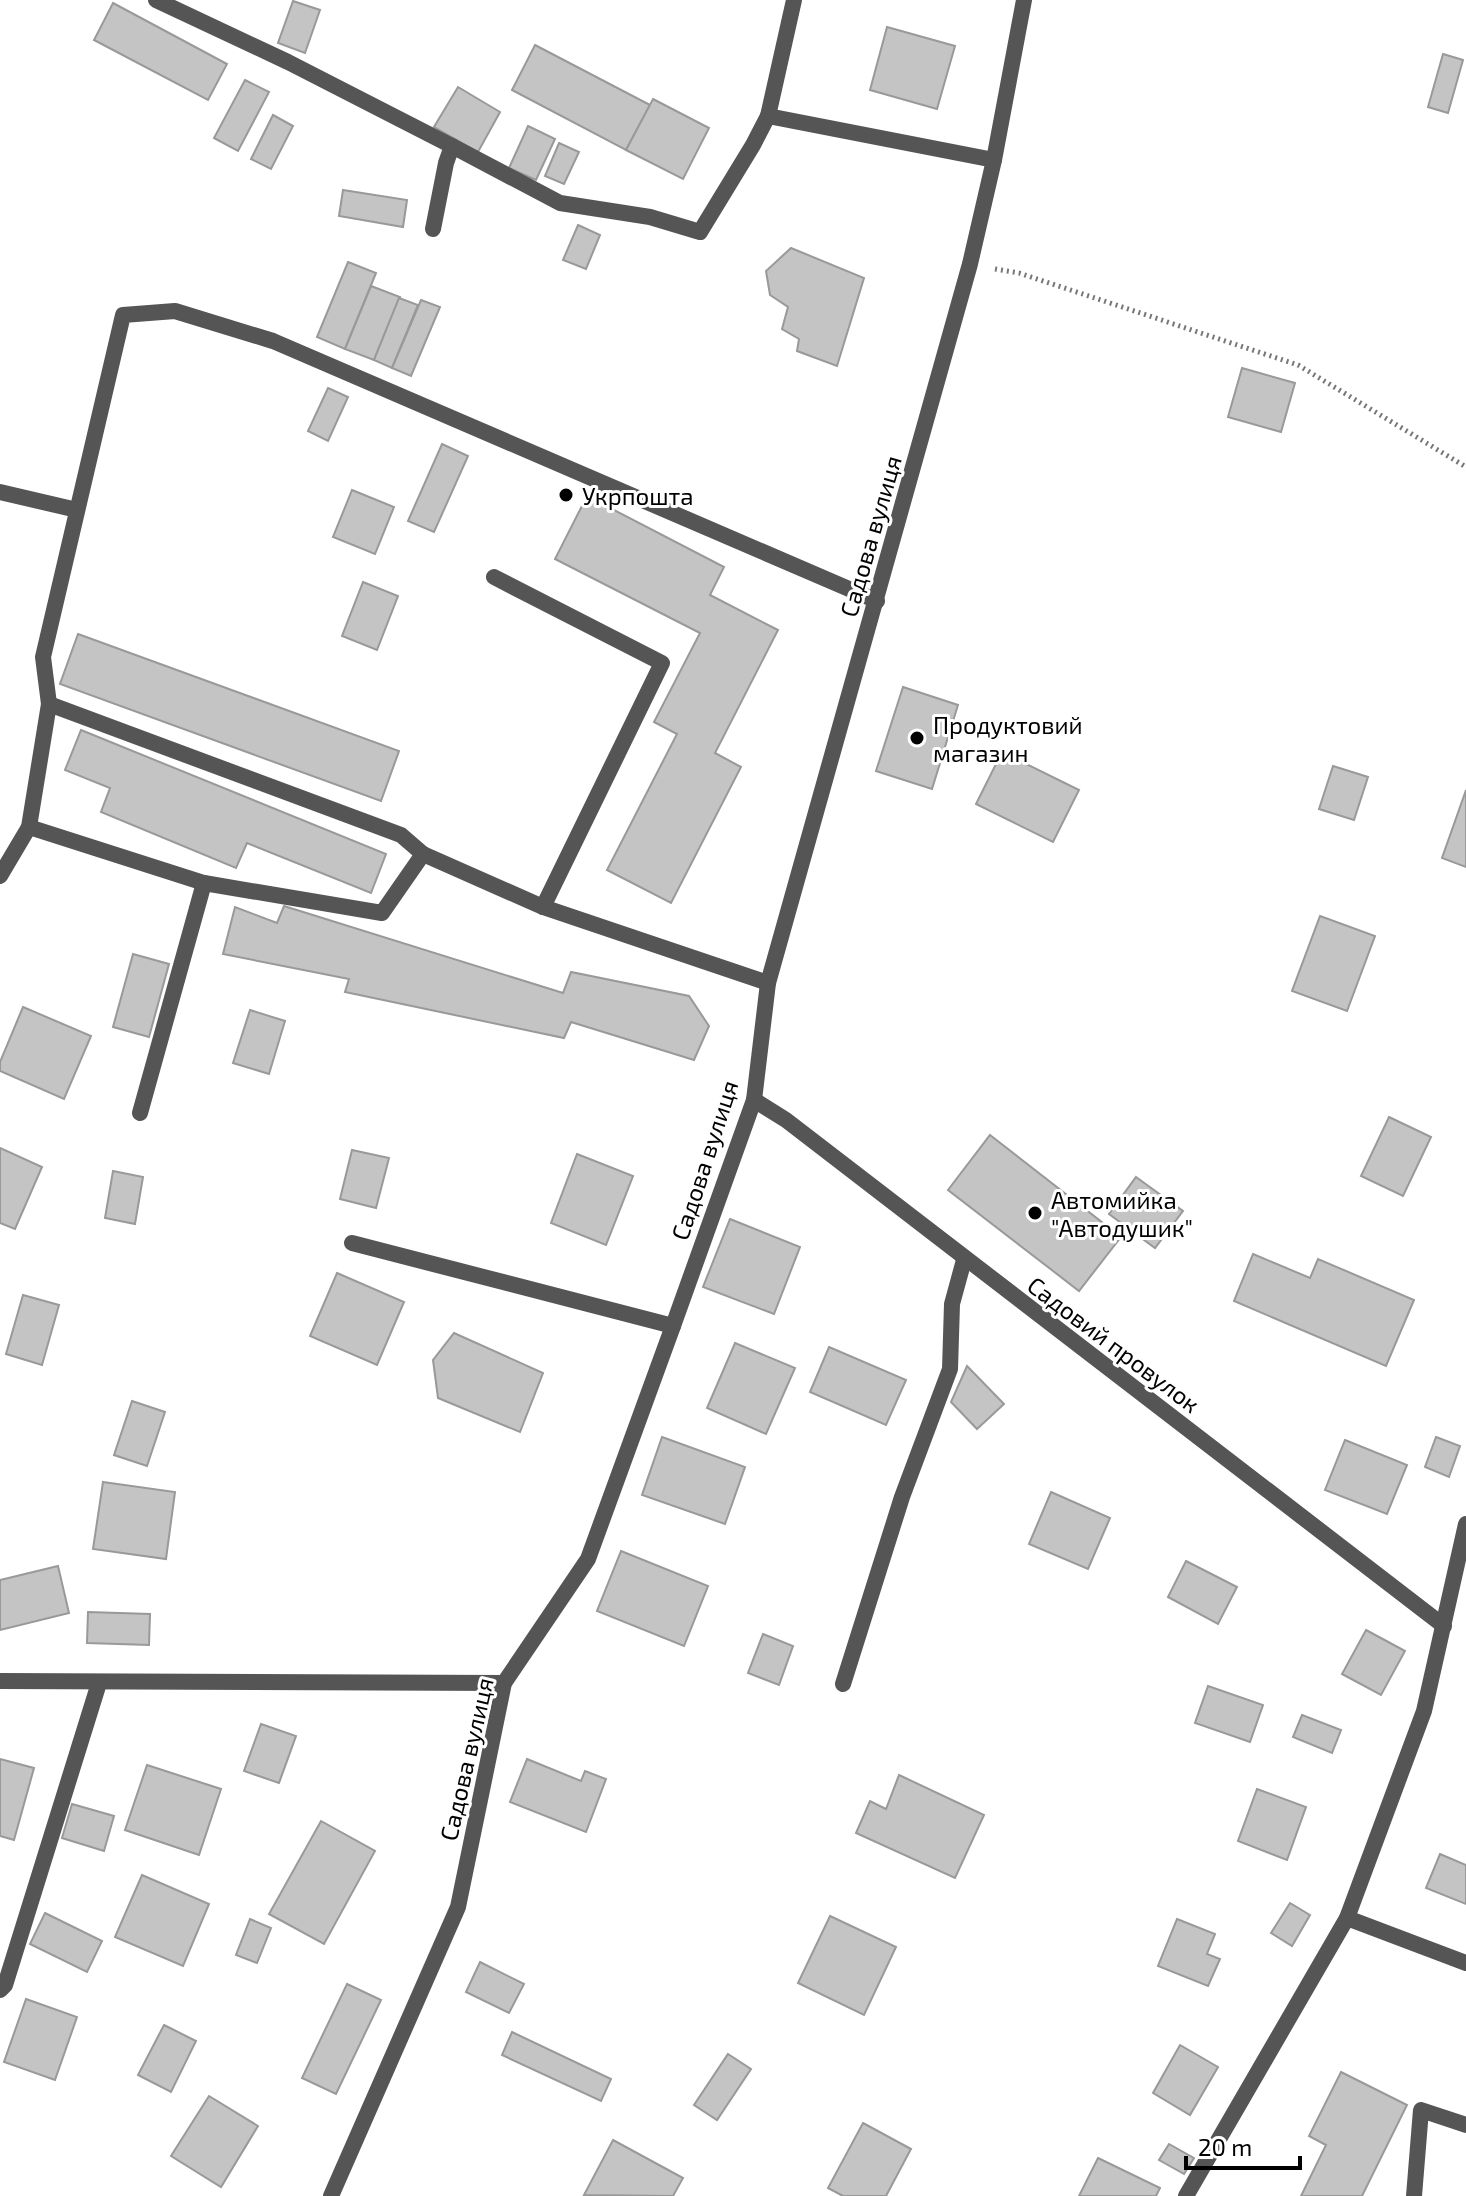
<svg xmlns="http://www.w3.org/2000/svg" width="1466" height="2196" font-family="'Exo 2',sans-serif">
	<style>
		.building { fill: #c4c4c4; stroke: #999; stroke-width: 2 }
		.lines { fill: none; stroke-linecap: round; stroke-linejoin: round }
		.path { stroke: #777; stroke-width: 5; stroke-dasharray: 2 4; stroke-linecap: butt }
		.lane { stroke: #555; stroke-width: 16 }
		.street { stroke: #555; stroke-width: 16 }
		.poi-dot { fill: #000; stroke: #fff; stroke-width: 3 }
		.labels { text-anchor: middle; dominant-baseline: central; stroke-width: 6; stroke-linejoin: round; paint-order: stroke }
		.poi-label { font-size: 24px; fill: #000; stroke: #fff; text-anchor: start }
		.street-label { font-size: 24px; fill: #000; stroke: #fff }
	</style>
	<rect width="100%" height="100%" fill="#fff"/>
	<!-- building -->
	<g class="building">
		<polygon points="293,1 320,10 305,53 278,43"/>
		<polygon points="113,3 227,64 208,100 94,40"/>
		<polygon points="887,27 955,46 937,109 870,90"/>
		<polygon points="535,45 650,105 626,150 512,90"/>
		<polygon points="1443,54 1463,60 1448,113 1428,107"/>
		<polygon points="245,80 269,92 238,151 214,138"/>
		<polygon points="458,87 500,112 478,152 434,127"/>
		<polygon points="653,99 709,128 683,179 626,150"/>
		<polygon points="273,115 293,126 271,169 251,159"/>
		<polygon points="528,126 555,139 536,180 509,168"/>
		<polygon points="559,143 579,152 564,184 545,176"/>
		<polygon points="343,190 407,200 403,227 339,216"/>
		<polygon points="578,225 600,235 586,269 563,260"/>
		<polygon points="791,248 864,278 837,366 797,351 799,339 782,329 788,307 770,295 766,271"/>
		<polygon points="348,262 376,273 345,349 317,337"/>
		<polygon points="371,286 400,297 374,360 345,349"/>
		<polygon points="399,298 418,305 392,368 374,360"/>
		<polygon points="421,300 440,307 411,376 392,368"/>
		<polygon points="1242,368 1295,383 1281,432 1228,417"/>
		<polygon points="328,388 348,397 328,441 308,431"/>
		<polygon points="442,444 468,456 434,532 408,521"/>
		<polygon points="352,490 394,507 375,554 333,537"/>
		<polygon points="587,496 724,567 710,595 778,630 715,753 741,767 671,903 607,870 677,734 654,722 700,633 555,559"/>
		<polygon points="363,582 398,596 377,650 342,636"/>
		<polygon points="78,634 399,751 381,801 60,684"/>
		<polygon points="903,687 958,705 932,789 876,771"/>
		<polygon points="81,730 386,854 371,893 247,843 236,868 101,812 110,788 65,770"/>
		<polygon points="1002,752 1079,790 1053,842 976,804"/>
		<polygon points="1333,766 1368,777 1354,820 1319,809"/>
		<polygon points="1466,790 1466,867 1442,858"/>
		<polygon points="284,906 563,993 571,972 689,996 709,1026 694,1060 571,1022 564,1038 345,992 349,979 223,954 235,907 277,923"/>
		<polygon points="1320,916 1375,936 1347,1011 1292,991"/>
		<polygon points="133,954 169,964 149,1037 113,1027"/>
		<polygon points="23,1007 91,1036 64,1099 0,1071 0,1062"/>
		<polygon points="250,1010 285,1021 269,1074 233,1063"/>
		<polygon points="1389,1117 1431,1137 1403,1196 1361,1176"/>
		<polygon points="990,1135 1121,1237 1079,1291 948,1190"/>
		<polygon points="0,1148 42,1167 15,1229 0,1223"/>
		<polygon points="352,1150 389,1158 376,1208 340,1199"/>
		<polygon points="577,1154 633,1176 606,1245 551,1223"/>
		<polygon points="113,1171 143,1177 135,1224 105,1218"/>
		<polygon points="1136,1177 1183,1211 1155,1248 1109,1214"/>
		<polygon points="730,1219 800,1247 774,1314 703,1287"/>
		<polygon points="1253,1254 1310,1278 1318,1259 1414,1300 1386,1366 1234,1301"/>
		<polygon points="337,1273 404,1302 377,1365 310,1336"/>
		<polygon points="23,1295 59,1305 42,1365 6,1354"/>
		<polygon points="454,1333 543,1373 520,1432 438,1398 433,1360"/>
		<polygon points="735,1343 795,1368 766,1434 707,1408"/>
		<polygon points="829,1347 906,1380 886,1425 810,1392"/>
		<polygon points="967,1366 1004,1404 977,1429 951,1402"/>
		<polygon points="132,1401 165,1412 147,1466 114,1455"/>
		<polygon points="662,1437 745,1467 725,1524 642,1495"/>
		<polygon points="1436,1437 1460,1446 1449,1477 1425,1467"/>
		<polygon points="1345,1440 1407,1465 1387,1514 1325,1490"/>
		<polygon points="103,1482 175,1492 166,1559 93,1549"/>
		<polygon points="1051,1492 1110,1518 1088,1569 1029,1544"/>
		<polygon points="621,1551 708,1586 684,1646 597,1611"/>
		<polygon points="1186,1561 1237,1587 1218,1624 1168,1597"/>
		<polygon points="58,1566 69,1613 0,1630 0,1580"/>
		<polygon points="88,1612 150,1614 149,1645 87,1643"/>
		<polygon points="1366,1630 1405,1651 1381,1695 1342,1674"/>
		<polygon points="763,1634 793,1646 779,1685 748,1673"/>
		<polygon points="1208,1686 1263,1705 1250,1742 1195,1723"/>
		<polygon points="1302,1715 1341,1730 1332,1753 1293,1737"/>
		<polygon points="261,1724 296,1736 279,1783 244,1771"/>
		<polygon points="0,1759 34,1768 14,1840 0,1836"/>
		<polygon points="527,1759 581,1781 585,1771 606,1779 586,1832 510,1802"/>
		<polygon points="147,1765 221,1789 199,1855 125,1830"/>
		<polygon points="899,1775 984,1815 955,1878 856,1833 870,1801 886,1809"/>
		<polygon points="1257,1789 1306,1807 1287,1860 1238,1841"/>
		<polygon points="72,1804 114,1816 104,1851 62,1838"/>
		<polygon points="321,1821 375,1851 324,1944 269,1914"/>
		<polygon points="1440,1854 1466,1865 1466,1904 1426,1888"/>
		<polygon points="142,1875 209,1904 183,1966 115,1937"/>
		<polygon points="1290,1903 1310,1915 1292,1946 1271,1933"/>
		<polygon points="45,1913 102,1941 87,1972 30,1944"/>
		<polygon points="830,1916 896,1947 864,2015 798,1983"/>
		<polygon points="250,1919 271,1928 257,1963 236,1955"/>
		<polygon points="1177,1919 1215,1934 1207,1954 1220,1959 1208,1986 1158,1966"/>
		<polygon points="480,1962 524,1984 509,2013 466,1992"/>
		<polygon points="347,1984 381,2000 336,2094 302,2078"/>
		<polygon points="26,1999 77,2017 55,2080 4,2062"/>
		<polygon points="164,2025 196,2041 171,2092 138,2075"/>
		<polygon points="512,2032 611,2079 601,2101 502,2055"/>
		<polygon points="1180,2045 1218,2067 1190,2115 1153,2093"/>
		<polygon points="728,2054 751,2069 717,2120 694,2105"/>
		<polygon points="1341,2072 1407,2105 1362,2196 1301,2196 1326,2145 1309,2136"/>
		<polygon points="209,2096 258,2126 221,2187 171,2156"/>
		<polygon points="863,2123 911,2149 886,2196 843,2196 828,2188"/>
		<polygon points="613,2140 683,2178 673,2196 584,2195"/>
		<polygon points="1169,2144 1194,2158 1184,2174 1159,2160"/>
		<polygon points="1098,2158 1160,2188 1156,2196 1079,2196"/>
	</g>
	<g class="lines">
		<!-- path -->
		<polyline class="path" points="995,269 1019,273 1298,365 1466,467"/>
		<!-- lane -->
		<g class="lane">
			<polyline points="0,492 77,510"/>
			<polyline points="494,577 662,663 543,907"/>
			<polyline points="49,704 43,657 123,315 175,311 273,341 877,601"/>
			<polyline points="140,1113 204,883"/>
			<polyline points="843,1684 902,1497 950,1369 952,1304 964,1260"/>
			<polyline points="1414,2196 1421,2110 1466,2125"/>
		</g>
		<!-- street -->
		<g class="street">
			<polyline points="156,0 288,62 452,146 446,163 433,229"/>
			<polyline points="794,0 768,116 994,160"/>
			<polyline points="452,146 560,203 650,217 700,232 753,145 768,116"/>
			<polyline points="29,827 204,883 382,913 423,854 543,907 768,983"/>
			<polyline points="0,876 29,827 49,704 401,835 423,854"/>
			<polyline points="754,1100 786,1120 1444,1626"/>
			<polyline points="352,1243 673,1326"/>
			<polyline points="0,1681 504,1683"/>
			<polyline points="1347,1918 1466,1963"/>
			<polyline points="0,1990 5,1985 99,1683"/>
			<polyline points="331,2196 458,1907 504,1683 588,1559 673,1326 754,1100 768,983 970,264 994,160 1024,0"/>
			<polyline points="1186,2196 1347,1918 1424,1711 1466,1524"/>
		</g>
	</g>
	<!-- markers -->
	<g class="poi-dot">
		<circle cx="566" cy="495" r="8"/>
		<circle cx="917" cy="738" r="8"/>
		<circle cx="1035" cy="1213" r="8"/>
	</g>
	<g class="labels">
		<!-- poi labels -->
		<g class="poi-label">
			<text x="582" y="495">Укрпошта</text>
			<text x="933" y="724">Продуктовий<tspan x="933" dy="28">магазин</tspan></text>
			<text x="1051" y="1199">Автомийка<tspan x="1051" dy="28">"Автодушик"</tspan></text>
		</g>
		<!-- street labels -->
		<g class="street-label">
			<text transform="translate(870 536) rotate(-74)">Садова вулиця</text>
			<text transform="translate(704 1160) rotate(-72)">Садова вулиця</text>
			<text transform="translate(1114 1344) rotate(37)">Садовий провулок</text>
			<text transform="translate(466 1759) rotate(-77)">Садова вулиця</text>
		</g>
	</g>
	<!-- scale -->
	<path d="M1186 2156v12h114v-12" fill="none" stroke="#000000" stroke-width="4"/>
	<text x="1198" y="2156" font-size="24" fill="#000000" stroke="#ffffff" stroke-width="6" paint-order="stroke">20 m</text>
</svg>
